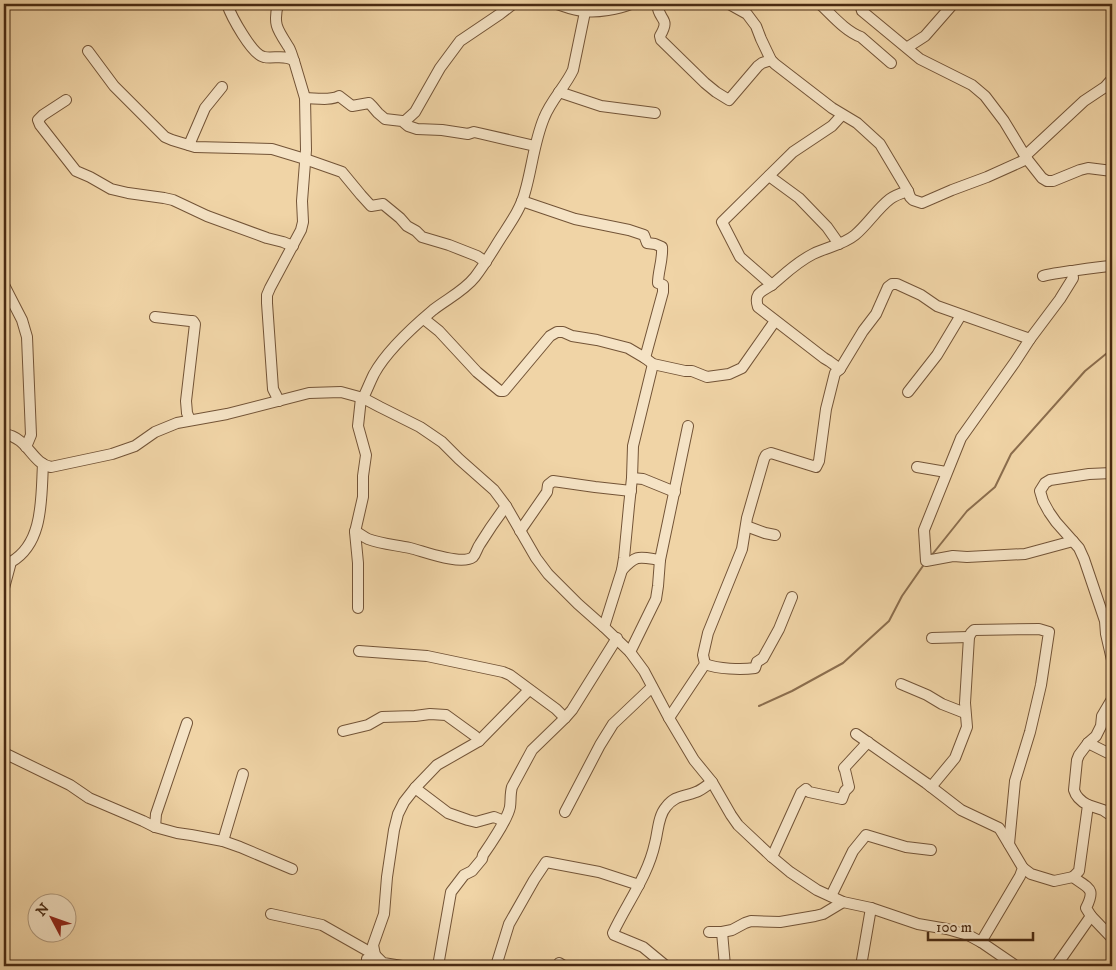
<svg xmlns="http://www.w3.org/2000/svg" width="1116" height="970" font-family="'IM FELL DW Pica',serif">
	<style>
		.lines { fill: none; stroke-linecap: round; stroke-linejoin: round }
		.stream { stroke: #8b6d4d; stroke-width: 2 }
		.minor-casing { stroke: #735437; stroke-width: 12 }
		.minor { stroke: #f5e3c5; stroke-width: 10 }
	</style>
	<rect width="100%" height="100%" fill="#f0d4a6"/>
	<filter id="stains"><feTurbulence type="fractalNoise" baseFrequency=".004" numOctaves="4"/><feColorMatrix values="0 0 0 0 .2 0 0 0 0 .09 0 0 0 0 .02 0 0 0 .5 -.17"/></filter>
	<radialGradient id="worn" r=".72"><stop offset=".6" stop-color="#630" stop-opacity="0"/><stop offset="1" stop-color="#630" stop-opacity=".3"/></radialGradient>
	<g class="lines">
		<!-- stream -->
		<g class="stream">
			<polyline points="931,556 967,511 995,487 1011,454 1085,371 1112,349"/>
			<polyline points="759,706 792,691 843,663 889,621 902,596 925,563"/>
		</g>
		<defs>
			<g id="minor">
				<path d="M 227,4 C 231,16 252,55 264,57 C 273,59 286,54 294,61 L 305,98 L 306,150 L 302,201 L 303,222 L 301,230 L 270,288 L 267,295 L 267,303 L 273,389 L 279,401"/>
				<path d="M 278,4 C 273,24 277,29 288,46 C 291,50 292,56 294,61"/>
				<path d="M 557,4 C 566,7 575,11 584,11 C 597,13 619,9 631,4"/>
				<path d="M 657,4 C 659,22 671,17 660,36 L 661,40 L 705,83 L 716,92 L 729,100 L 758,66 L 762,63 L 771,60"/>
				<polyline points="729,4 747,14 756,26 761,39 771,60 775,64 832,108 857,123 880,144 908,191 910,197 913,200 922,203 952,190 987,177 1027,159"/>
				<path d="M 820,4 C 832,15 845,31 861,37 L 891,63"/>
				<polyline points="860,4 862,11 920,59 972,85 985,96 1004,121 1027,159 1042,178 1047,181 1053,181 1080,170 1088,168 1112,171"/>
				<polyline points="908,47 925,36 953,4"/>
				<polyline points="88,51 114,86 165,137 172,140 195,147 272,149 305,159 342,172 361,195 371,206 383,204 400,218 407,226 416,231 422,237 449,245 477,256 486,262"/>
				<polyline points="559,92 601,106 655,113"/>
				<path d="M 305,98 C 315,98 330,101 339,96 L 352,106 L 369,103 L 372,106 L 378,113 L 385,119 L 402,121 L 408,126 L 417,129 L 442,130 L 468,134 L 474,132 L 535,146"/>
				<polyline points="66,100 43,115 38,120 40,125 76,171 90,177 111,189 128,193 164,198 173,200 207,216 267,238 283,242 293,246"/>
				<polyline points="404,122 415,112 440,68 460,41 500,14 513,4"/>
				<polyline points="189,145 205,108 222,87"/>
				<polyline points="1025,156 1084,101 1105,87 1112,79"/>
				<polyline points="769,176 799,198 827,227 839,244"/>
				<path d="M 522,201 L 575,219 L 629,230 L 644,235 L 647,243 L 655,244 L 662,247 C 663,260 658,271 658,283 L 663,285 L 663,292 L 645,358"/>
				<polyline points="1072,271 1073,278 1060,299 1030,339 1015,362 961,438 924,530 926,561 953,556 967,557 1025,554 1073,541"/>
				<path d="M 1043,276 C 1052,273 1061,273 1071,271 C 1085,269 1098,267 1112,266"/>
				<polyline points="4,285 22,320 27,337 31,435 26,447"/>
				<polyline points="772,285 740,257 722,222 793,152 832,126 842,115"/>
				<polyline points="155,317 190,321 193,321 195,324 186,401 187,413 190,420"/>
				<polyline points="424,319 439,331 477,372 500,391 504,391 550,336 557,332 563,332 572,336 597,340 628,348 645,358 653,364 685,371 692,371 707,377 729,374 742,368 775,321"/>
				<path d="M 840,369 L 829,361 L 824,358 L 758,307 C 753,292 764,291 773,284 C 786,273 797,262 813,254 C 827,247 843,245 855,235 C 868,224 877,209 890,199 C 895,195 902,193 908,191"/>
				<polyline points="908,392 937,355 961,315"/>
				<path d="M 363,398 C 367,390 370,382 374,374 C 386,352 414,326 433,310 C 447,299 464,291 475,277 C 485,264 493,250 502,236 C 511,222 521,208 525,192 C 532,168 534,142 544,118 C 551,100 565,87 573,70 L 585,12 L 585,4"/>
				<path d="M 4,434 C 29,438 31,463 51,467 L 112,454 L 135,446 L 155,432 L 177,423 L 227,414 L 309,393 L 341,392 L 363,398 L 380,407 L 420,427 L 442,442 L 459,459 L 494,490 L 506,506 L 536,558 L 548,574 L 578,604 L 604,627 L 630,652 L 644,671 L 669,718 L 694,760 L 712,782 L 731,815 L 738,825 L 772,857 L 790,872 L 817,890 L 843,902 L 871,908 L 918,924 L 947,929 L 968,935 L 981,942 L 1016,966"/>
				<polyline points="917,467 946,472"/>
				<polyline points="1112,473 1089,474 1050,480 1045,483 1040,491 1043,501 1049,512 1056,522 1079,548 1084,559 1105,621 1106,634 1112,660"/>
				<polyline points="632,478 643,479 675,492"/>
				<polyline points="746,526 765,533 775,535"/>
				<path d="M 355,531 C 360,534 364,537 368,539 C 381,544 396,545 410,548 C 423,551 461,566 473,557 C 476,554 477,548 480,544 C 488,531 497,518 506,506"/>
				<polyline points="520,531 547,492 548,485 553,481 595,487 631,491"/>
				<path d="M 622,570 C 637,554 639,557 660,560"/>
				<path d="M 4,588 L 11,562 C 44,543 41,498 43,464"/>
				<polyline points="358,608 358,563 355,532 363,497 363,476 366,455 358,426 361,398"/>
				<polyline points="604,627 622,570 624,558 629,506 632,478 633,446 653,364"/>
				<polyline points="932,638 969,637"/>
				<polyline points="359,651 427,656 503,672 510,675 556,709 565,718 572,710 617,638"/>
				<polyline points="630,652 656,599 658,586 660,560 688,426"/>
				<path d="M 705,664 C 718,669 741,670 755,668 L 757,662 L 763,658 L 779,629 L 792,597"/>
				<polyline points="901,684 927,695 942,704 965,713"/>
				<polyline points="669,718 705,664 703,655 708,633 742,549 747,518 764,459 766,455 771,453 816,467 819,461 826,409 835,373 840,369 863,331 876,314 888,287 892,284 897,284 921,295 937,306 1030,339"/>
				<polyline points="343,731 368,725 382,717 415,716 430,714 446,715 475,736 479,741"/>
				<polyline points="856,734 926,783 961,810 999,828 1001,831 1023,868 1020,876 981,942"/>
				<polyline points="1088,743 1112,755"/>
				<polyline points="4,753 70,785 89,798 143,821 155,827 177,833 191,835 223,841 240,847 292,869"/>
				<polyline points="931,787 955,758 967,727 965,703 969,637 971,633 974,630 1039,629 1049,632 1041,685 1030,732 1015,781 1009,844"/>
				<polyline points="415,788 448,813 468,820 476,822 494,817 504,821"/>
				<polyline points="1088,805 1103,810 1112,816"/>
				<polyline points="565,812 600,745 613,724 652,687"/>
				<polyline points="155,827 156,814 187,723"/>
				<polyline points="223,841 243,774"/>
				<polyline points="772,857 801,793 806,789 809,792 842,799 845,791 849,787 845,770 844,768 868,742"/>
				<polyline points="1023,868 1031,874 1054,881 1073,877"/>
				<polyline points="831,896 853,851 866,835 906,847 931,850"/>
				<polyline points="271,914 322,925 375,955 383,963 402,966"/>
				<polyline points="1091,916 1112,938"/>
				<polyline points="709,932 722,932 732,930 745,923 751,921 780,922 815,916 823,914 843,902"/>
				<polyline points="722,932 725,966"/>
				<polyline points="559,963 564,966"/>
				<polyline points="368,966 367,959 375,955 373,945 384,914 387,877 394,830 398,814 404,802 415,788 437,765 479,741 529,690"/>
				<path d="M 438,966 L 451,892 L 464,875 L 472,871 L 482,859 L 483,855 C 490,845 508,818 510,807 C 511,800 510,794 512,787 L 532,750 L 565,718"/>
				<polyline points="496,966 509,924 534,880 546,862 599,872 639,885"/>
				<path d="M 666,966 L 643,947 L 614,935 L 613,933 C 627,903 648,876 655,843 C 658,832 658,816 666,807 C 675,795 684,797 696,792 C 702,790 707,785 712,782"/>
				<polyline points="861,966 871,908"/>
				<path d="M 1056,966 L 1091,916 L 1086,908 C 1096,888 1089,889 1073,877 L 1079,871 L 1088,805 C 1082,802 1076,797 1074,790 L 1077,760 L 1079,755 L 1088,743 L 1096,736 L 1101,726 L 1102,716 L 1112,699"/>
			</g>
		</defs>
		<!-- minor casing -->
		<use href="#minor" class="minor-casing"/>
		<!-- minor -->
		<use href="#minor" class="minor"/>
	</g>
	<!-- margin -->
	<rect width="1116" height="970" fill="none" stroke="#f0d4a6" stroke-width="20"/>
	<rect x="5" y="5" width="1106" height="960" fill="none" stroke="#492a12" stroke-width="2.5"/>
	<rect x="10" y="10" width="1096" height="950" fill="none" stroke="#492a12"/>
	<!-- north arrow -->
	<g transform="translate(52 918) rotate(311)"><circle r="24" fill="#f5e3c5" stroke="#b0997d"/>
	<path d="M0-4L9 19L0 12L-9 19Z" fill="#8f2418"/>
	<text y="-8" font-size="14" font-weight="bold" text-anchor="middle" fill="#492a12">N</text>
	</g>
	<!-- scale -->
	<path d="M928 932v8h105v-8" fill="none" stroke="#492a12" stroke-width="2.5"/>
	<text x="936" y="932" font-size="15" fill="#492a12" stroke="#f5e3c5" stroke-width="4" paint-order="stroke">100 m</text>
	<rect width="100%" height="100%" filter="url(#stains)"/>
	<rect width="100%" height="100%" fill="url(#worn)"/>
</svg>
